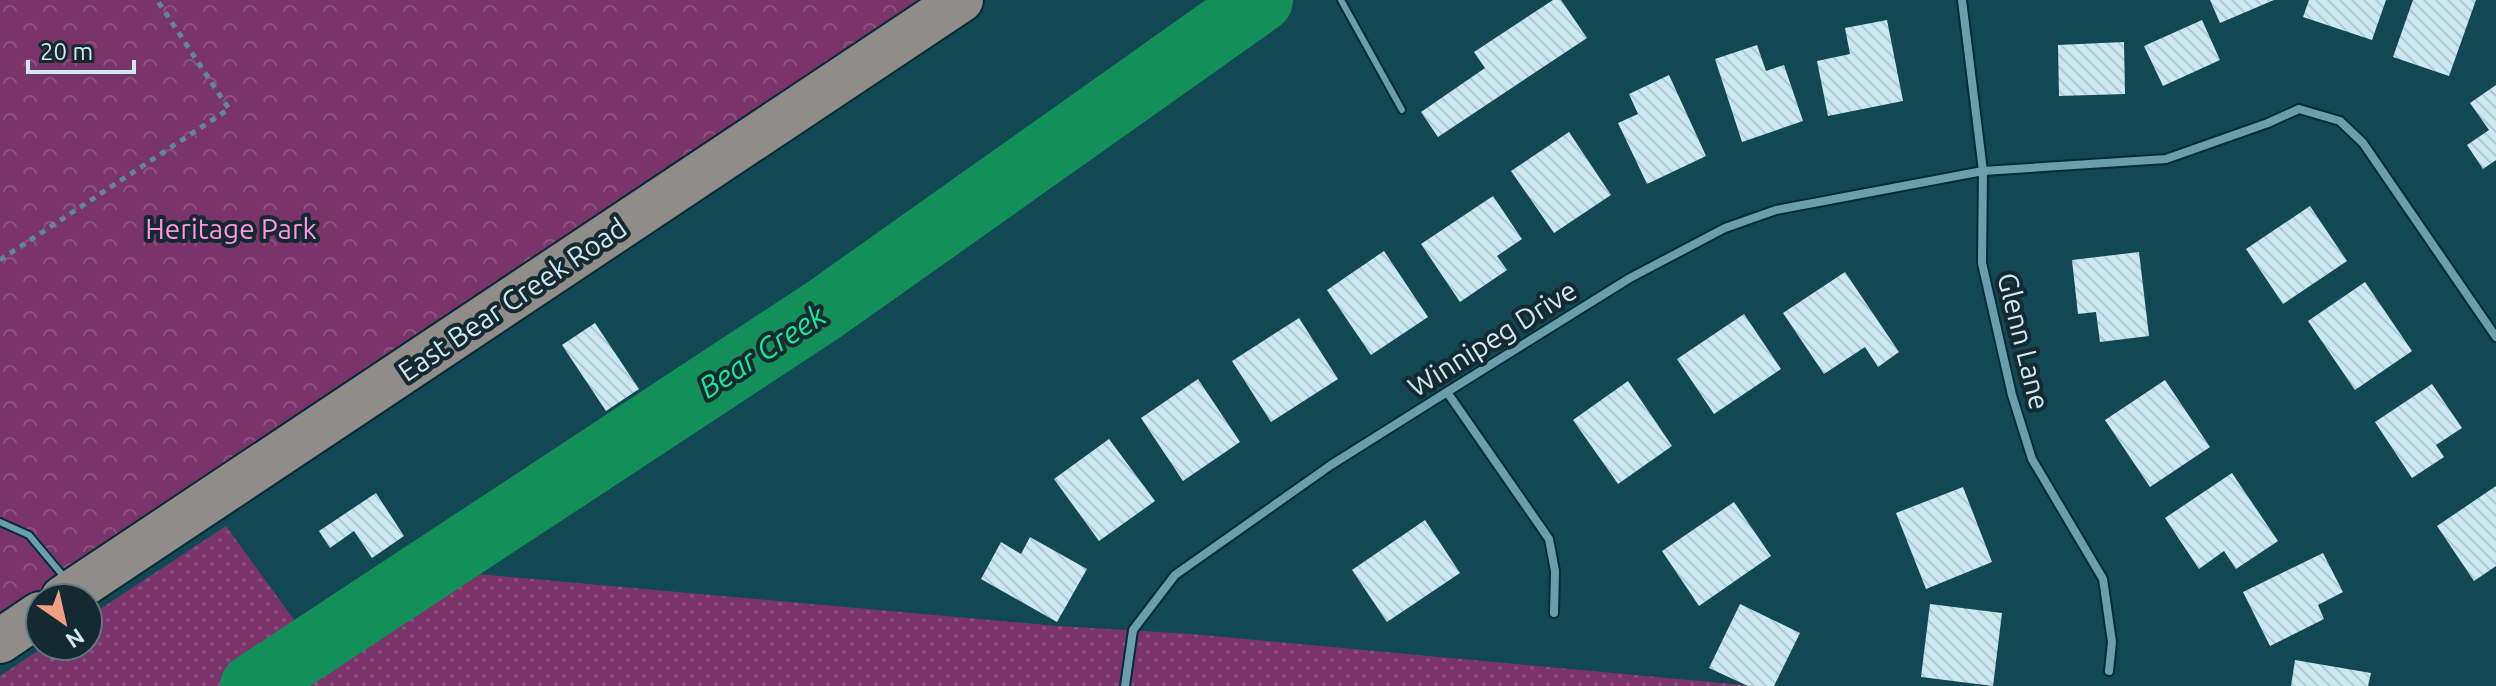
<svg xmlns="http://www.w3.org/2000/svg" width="2496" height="686" font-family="Ubuntu,sans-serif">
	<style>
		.grass { fill: url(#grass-dots) }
		.park { fill: url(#park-crowns) }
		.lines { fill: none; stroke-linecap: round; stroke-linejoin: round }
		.river { stroke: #13905a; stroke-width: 64 }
		.building { fill: url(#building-back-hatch) }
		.lane-casing { stroke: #032c35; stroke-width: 10 }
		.street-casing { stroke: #032c35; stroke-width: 12 }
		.secondary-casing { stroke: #032c35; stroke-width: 48 }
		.path { stroke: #5e8893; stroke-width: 5; stroke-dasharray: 6 6; stroke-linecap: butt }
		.lane { stroke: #6b9eac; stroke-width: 6 }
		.street { stroke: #6b9eac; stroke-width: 8 }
		.secondary { stroke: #8f8c89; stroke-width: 44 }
		.labels { text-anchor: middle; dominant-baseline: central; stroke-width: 8; stroke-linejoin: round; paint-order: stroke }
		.park-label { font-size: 28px; fill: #fd95e2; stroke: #152a30 }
		.street-label { font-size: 28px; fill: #cfe9f0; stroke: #152a30 }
		.water-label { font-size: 30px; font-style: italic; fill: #14ed95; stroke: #152a30 }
	</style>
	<defs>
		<pattern id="grass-dots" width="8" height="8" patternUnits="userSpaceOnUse" patternTransform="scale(2)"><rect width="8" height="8" fill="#7b346a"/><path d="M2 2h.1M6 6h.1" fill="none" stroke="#8d5180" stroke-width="1.8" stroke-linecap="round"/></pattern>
		<pattern id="park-crowns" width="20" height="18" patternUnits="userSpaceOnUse" patternTransform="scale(2)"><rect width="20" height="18" fill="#7b346a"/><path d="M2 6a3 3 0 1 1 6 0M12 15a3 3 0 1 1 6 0" fill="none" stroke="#8d5180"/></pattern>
		<pattern id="building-back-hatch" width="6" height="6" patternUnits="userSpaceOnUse" patternTransform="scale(2)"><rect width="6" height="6" fill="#cbe8f1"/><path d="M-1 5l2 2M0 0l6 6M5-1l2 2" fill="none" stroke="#afc8cf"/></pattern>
	</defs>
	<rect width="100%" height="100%" fill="#124754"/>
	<!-- grass -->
	<polygon class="grass" points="226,526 313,646 455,572 1058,626 1192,634 1754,686 0,686 0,676 45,646 88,646 88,617"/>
	<!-- park -->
	<polygon class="park" points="0,0 983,0 0,658"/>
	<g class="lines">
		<!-- river -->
		<polyline class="river" points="252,686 825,309 1261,0"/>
	</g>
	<!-- building -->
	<g class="building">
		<polygon points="1553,0 1561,0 1587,38 1438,137 1421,112 1485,68 1474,52"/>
		<polygon points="2210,0 2274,0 2220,23"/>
		<polygon points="2309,0 2386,0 2372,40 2303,17"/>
		<polygon points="2413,0 2476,0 2449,76 2393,57"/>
		<polygon points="1887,20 1903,101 1828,116 1817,61 1850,54 1845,28"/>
		<polygon points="2202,20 2220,60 2163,86 2144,46"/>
		<polygon points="2124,42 2125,94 2059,96 2058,45"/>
		<polygon points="1757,45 1766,71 1784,65 1803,121 1742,142 1715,59"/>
		<polygon points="1669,75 1706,156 1647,184 1618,123 1638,114 1629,94"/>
		<polygon points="2496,85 2496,160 2483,169 2467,145 2489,130 2470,103"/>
		<polygon points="1569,132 1611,195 1554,233 1511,171"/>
		<polygon points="1493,196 1522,239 1497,256 1507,270 1460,302 1421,244"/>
		<polygon points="2310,206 2347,261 2283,304 2246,249"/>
		<polygon points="1384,251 1428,317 1371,355 1327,290"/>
		<polygon points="2139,252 2149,336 2100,342 2096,312 2078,314 2072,260"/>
		<polygon points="1845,272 1899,352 1878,367 1865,347 1824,374 1783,313"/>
		<polygon points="2365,282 2412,351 2355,390 2308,321"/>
		<polygon points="1744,314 1781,369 1714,414 1677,359"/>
		<polygon points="1299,318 1338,379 1271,422 1232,361"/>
		<polygon points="595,323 639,389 606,411 562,345"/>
		<polygon points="1198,379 1240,442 1183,481 1141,418"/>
		<polygon points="2165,380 2210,447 2150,487 2105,420"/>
		<polygon points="1628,381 1672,446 1618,484 1573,420"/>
		<polygon points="2432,384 2462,428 2436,445 2444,457 2412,478 2375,422"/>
		<polygon points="1109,439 1155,501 1099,541 1054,479"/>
		<polygon points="2232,473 2278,541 2236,569 2224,551 2199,569 2165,518"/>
		<polygon points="2496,486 2496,566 2474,581 2437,526"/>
		<polygon points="1963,487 1992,562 1926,589 1896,513"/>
		<polygon points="376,493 404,536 372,558 354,531 330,548 319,531"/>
		<polygon points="1734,502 1771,556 1699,606 1662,551"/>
		<polygon points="1425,520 1460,573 1387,622 1352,570"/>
		<polygon points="1030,537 1087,569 1057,622 981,579 1001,542 1021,554"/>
		<polygon points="2323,553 2343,592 2318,605 2324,619 2270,646 2243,592"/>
		<polygon points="1740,604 1800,633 1774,686 1748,686 1709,668"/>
		<polygon points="1930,604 2002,613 1993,686 1921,677"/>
		<polygon points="2295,660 2371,673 2368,686 2291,686"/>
	</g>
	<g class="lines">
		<defs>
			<g id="lane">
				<polyline points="1341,0 1402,110"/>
				<polyline points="0,522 29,535 65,578"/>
			</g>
			<g id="street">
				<polyline points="1962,0 1983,171 1982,263 2012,395 2032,459 2103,579 2112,642 2109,671"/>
				<polyline points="1447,392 1549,539 1555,571 1554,613"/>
				<polyline points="1125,686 1133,630 1175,575 1331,465 1447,392 1630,278 1725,228 1776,210 1983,171 2166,159 2268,123 2299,109 2340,121 2363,143 2496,337"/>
			</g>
			<g id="secondary">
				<polyline points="63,598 961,0"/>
				<polyline points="0,641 40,614"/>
			</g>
		</defs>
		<!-- lane casing -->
		<use href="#lane" class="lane-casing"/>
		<!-- street casing -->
		<use href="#street" class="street-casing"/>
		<!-- secondary casing -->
		<use href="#secondary" class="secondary-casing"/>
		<!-- path -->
		<polyline class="path" points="0,260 229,109 157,0"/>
		<!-- lane -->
		<use href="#lane" class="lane"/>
		<!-- street -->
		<use href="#street" class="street"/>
		<!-- secondary -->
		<use href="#secondary" class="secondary"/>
	</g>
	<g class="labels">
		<!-- park labels -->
		<g class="park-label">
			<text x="231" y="228">Heritage Park</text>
		</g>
		<!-- street labels -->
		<g class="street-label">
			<text transform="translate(512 299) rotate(-34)">East Bear Creek Road</text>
			<text transform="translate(1492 338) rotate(-32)">Winnipeg Drive</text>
			<text transform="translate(2024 341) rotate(76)">Glenn Lane</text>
		</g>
		<!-- water labels -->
		<g class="water-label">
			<text transform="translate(762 351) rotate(-33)">Bear Creek</text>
		</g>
	</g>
	<!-- north arrow -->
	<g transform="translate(64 622) rotate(146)"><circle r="38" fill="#152a30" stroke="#5f767d" stroke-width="2"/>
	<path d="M0-6L14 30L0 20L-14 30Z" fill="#f39f85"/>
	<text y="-12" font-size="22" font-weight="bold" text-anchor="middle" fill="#cfe9f0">N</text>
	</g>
	<!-- scale -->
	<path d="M28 60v12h106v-12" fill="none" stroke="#cfe9f0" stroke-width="4"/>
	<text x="40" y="60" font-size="24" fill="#cfe9f0" stroke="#152a30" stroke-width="6" paint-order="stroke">20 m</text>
</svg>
